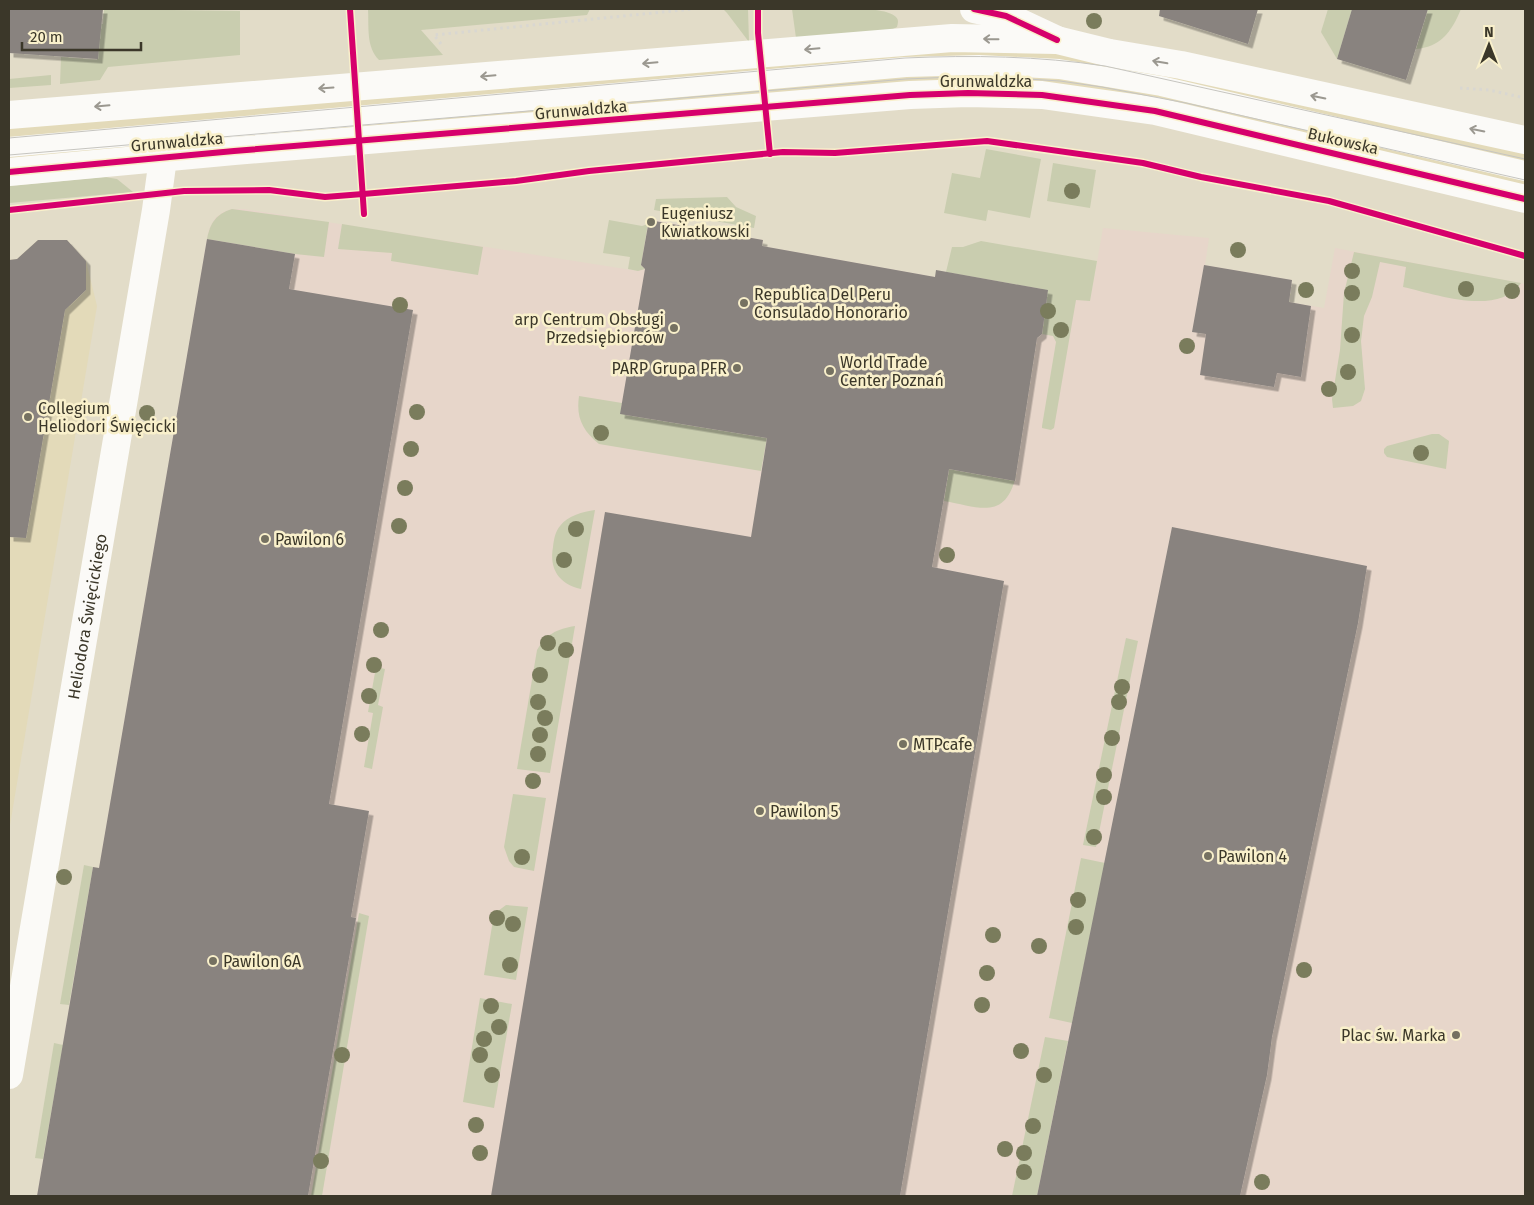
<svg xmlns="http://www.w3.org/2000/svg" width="1534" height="1205" font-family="'Fira Sans',sans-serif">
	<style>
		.commercial { fill: #e7d6ca }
		.built { fill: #e3dab9 }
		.green { fill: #c9cdaf }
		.building { fill: #89837f; filter: url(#shadow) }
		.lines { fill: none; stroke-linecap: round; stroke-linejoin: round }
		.path { stroke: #d9d7d1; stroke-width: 3; stroke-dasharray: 2.5 4; stroke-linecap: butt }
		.lane { stroke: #fbfaf7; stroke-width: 20 }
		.street { stroke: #fbfaf7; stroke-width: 28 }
		.secondary { stroke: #fbfaf7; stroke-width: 28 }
		.tram { stroke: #c6c5c0; stroke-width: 1 }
		.cycleway-casing { stroke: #f9f0cb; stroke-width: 9 }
		.cycleway { stroke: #d6006c; stroke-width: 6 }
		.tree { fill: #7a7c5c }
		.oneway { stroke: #9b9890 }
		.poi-dot { fill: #757161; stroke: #f9f0cb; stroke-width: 2 }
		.labels { text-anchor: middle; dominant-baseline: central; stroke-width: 5; stroke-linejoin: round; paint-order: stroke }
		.street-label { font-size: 16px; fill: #3b3729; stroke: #f9f0cb }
		.poi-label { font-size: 16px; fill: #3b3729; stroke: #f9f0cb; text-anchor: start }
	</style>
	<defs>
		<filter id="shadow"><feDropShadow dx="4.5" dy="4.5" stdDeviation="0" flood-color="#0004"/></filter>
	</defs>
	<rect width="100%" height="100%" fill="#e2dcc8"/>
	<!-- commercial -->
	<polygon class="commercial" points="232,209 244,209 638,271 641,265 648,224 654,220 763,240 762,246 935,277 946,272 1042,289 1047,294 1090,301 1103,228 1209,238 1205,265 1292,280 1289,302 1324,308 1335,248 1525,284 1525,1196 37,1196 93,867 99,868 207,239 209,229 215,218 223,212"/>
	<!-- built -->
	<g class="built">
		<polygon points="899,50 1059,52 1525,151 1525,190 1106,94 9,166 9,126"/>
		<polygon points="38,240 67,240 86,261 97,306 9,831 9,260 17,259"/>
	</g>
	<!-- green -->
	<g class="green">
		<polygon points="104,9 240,11 240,55 108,67 100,80 60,84 61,57 97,60 99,24 103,24"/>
		<path d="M 368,9 L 590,9 L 587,15 L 421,30 L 443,55 L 379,60 C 366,47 369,27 368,9 Z"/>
		<polygon points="723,9 748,9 749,42 727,13"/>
		<path d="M 792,9 C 811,9 884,4 896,17 C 899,20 898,23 897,27 L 891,30 L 796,38 Z"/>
		<polygon points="1328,9 1352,9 1337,59 1321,32"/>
		<path d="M 1428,9 L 1461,9 C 1452,31 1441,47 1416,49 Z"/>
		<polygon points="51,75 51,85 9,88 9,79"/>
		<polygon points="986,149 1041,159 1030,218 988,210 986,221 944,213 952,173 980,178"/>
		<polygon points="1053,163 1096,170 1090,208 1047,201"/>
		<polygon points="105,177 117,179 133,192 9,203 9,186"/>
		<polygon points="727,197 736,207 756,216 754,228 654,210 656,199"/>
		<path d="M 232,209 L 329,222 L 324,257 L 295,254 L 207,239 C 210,223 216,214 232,209 Z"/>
		<polygon points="609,220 642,226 648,224 641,265 645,269 638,271 628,269 630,257 603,253"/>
		<polygon points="342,224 483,247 478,275 391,261 392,253 338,249"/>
		<polygon points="981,241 1097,261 1090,301 1076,300 1054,428 1051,430 1042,428 1042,426 1056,342 1053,336 1042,334 1047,294 1042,289 946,272 952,247 963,247"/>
		<path d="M 1354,252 L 1521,283 C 1498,317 1435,294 1403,287 L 1406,267 L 1380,262 L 1372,297 L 1364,316 L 1361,341 L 1365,389 L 1361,401 L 1353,406 L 1333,408 L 1332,399 L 1340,350 L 1344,293 Z"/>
		<path d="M 579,396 L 622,403 L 621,408 L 626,415 L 767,438 L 761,471 L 599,444 C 582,430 576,417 579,396 Z"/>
		<polygon points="1432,434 1439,434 1449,441 1446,469 1387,457 1384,453 1384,449 1387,446"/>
		<path d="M 949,469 L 1010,480 L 1016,476 C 1005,521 979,507 944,501 Z"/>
		<path d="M 595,510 L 581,589 C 559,584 549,569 553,547 C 554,539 555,532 560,526 C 568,515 583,512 595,510 Z"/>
		<path d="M 575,626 L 550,773 L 517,769 L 537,650 C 546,634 557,629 575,626 Z"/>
		<polygon points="1126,638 1138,641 1096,847 1083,845"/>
		<polygon points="376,667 385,669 378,705 383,707 372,769 364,767 373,713 368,712"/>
		<polygon points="513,794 546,798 534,871 514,867 509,861 504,847"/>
		<polygon points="1081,858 1105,863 1072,1023 1049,1018"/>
		<polygon points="84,865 93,867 69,1005 60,1004"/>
		<polygon points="506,905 528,907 516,980 484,975 494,914"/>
		<polygon points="359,913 369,916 322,1196 311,1196"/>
		<polygon points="480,998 512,1004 494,1108 463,1102"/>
		<polygon points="1045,1037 1068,1041 1037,1196 1012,1196"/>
		<polygon points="54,1043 63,1045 43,1159 35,1158"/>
	</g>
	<!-- building -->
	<g class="building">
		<polygon points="9,9 103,9 98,59 9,53"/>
		<polygon points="1160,9 1258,9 1248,44 1159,16"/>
		<polygon points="1352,9 1428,9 1406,80 1337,59"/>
		<polygon points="649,220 763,240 762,246 935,277 936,270 1048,290 1042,334 1037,338 1015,481 949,469 932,567 1004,581 900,1196 491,1196 605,512 751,537 767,438 620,414 645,269 641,265"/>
		<polygon points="207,239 295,254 289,289 413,310 329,804 369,811 351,917 356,918 308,1196 37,1196 93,867 99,868"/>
		<polygon points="38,240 67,240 86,261 86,290 65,310 26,538 9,537 9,260 17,259"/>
		<polygon points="1204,265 1292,280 1289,302 1311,306 1301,377 1277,373 1274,387 1200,375 1206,334 1192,332"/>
		<polygon points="1172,527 1367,566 1358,623 1272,1037 1267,1075 1240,1196 1037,1196"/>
	</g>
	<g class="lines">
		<!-- path -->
		<g class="path">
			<polyline points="441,44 434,35 693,9"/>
			<polyline points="1460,88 1489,90 1525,98"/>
		</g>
		<!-- lane -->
		<polyline class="lane" points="9,147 906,67 979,65 1059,69 1161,86 1525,171"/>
		<!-- street -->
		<g class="street">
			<polyline points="974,9 1006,16 1057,40"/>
			<path id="s1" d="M 9,1075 L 156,210 L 163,158"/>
		</g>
		<!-- secondary -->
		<g class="secondary">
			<polyline points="9,115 952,38 1057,40 1110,53 1181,65 1525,140"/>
			<polyline points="9,172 234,151 910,95 968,93 1042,95 1155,111 1525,199"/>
		</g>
		<!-- tram -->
		<g class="tram">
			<path d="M 9,138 L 905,58 C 972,55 1039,56 1105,66 L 1525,159"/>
			<polyline points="9,155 906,79 979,76 1060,81 1102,87 1186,103 1525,180"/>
		</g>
		<defs>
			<g id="cycleway">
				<polyline points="350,9 364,214"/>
				<polyline points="758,9 758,33 770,154"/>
				<polyline points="974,9 1006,16 1057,40"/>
				<polyline points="9,172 234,151 910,95 968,93 1042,95 1155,111 1525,199"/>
				<polyline points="9,210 184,191 269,190 325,197 363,194 516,181 589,171 783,152 835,153 987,141 1143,163 1201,177 1329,201 1525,256"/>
			</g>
		</defs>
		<!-- cycleway casing -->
		<use href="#cycleway" class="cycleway-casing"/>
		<!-- cycleway -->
		<use href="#cycleway" class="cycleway"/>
	</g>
	<!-- trees -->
	<g class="tree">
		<circle cx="1094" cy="21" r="8"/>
		<circle cx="1072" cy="191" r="8"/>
		<circle cx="1238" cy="250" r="8"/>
		<circle cx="1352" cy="271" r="8"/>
		<circle cx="1466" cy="289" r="8"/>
		<circle cx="1306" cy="290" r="8"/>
		<circle cx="1512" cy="291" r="8"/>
		<circle cx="1352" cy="293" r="8"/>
		<circle cx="400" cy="305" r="8"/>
		<circle cx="1048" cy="311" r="8"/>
		<circle cx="1061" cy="330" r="8"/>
		<circle cx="1352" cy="335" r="8"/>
		<circle cx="1187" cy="346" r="8"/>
		<circle cx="1348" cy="372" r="8"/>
		<circle cx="1329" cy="389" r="8"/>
		<circle cx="417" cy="412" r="8"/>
		<circle cx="147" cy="413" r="8"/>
		<circle cx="601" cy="433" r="8"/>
		<circle cx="411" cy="449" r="8"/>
		<circle cx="1421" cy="453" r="8"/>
		<circle cx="405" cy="488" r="8"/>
		<circle cx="399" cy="526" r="8"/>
		<circle cx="576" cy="529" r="8"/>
		<circle cx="947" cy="555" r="8"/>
		<circle cx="564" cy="560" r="8"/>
		<circle cx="381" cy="630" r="8"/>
		<circle cx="548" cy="643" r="8"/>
		<circle cx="566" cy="650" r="8"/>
		<circle cx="374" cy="665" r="8"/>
		<circle cx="540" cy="675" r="8"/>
		<circle cx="1122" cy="687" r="8"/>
		<circle cx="369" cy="696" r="8"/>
		<circle cx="538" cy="702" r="8"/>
		<circle cx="1119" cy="702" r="8"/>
		<circle cx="545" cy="718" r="8"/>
		<circle cx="362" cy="734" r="8"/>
		<circle cx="540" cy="735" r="8"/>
		<circle cx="1112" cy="738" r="8"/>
		<circle cx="538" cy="754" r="8"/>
		<circle cx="1104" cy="775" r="8"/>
		<circle cx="533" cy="781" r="8"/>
		<circle cx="1104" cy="797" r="8"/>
		<circle cx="1094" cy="837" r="8"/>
		<circle cx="522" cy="857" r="8"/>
		<circle cx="64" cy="877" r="8"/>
		<circle cx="1078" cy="900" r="8"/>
		<circle cx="497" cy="918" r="8"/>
		<circle cx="513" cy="924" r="8"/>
		<circle cx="1076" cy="927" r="8"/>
		<circle cx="993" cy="935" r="8"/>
		<circle cx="1039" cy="946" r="8"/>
		<circle cx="510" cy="965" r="8"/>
		<circle cx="1304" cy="970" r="8"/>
		<circle cx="987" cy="973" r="8"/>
		<circle cx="982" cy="1005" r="8"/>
		<circle cx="491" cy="1006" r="8"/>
		<circle cx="499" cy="1027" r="8"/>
		<circle cx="484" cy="1039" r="8"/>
		<circle cx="1021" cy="1051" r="8"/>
		<circle cx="342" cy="1055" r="8"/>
		<circle cx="480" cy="1055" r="8"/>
		<circle cx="492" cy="1075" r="8"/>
		<circle cx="1044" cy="1075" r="8"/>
		<circle cx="476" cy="1125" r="8"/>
		<circle cx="1033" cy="1126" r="8"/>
		<circle cx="1005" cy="1149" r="8"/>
		<circle cx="480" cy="1153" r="8"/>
		<circle cx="1024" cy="1153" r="8"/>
		<circle cx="321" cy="1161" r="8"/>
		<circle cx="1024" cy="1172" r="8"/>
		<circle cx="1262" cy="1182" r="8"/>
	</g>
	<!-- one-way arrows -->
	<defs><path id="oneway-shaft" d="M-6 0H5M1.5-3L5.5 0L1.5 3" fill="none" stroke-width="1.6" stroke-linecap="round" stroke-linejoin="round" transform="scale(1.25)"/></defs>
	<g class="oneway">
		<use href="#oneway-shaft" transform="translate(991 39) rotate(-179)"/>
		<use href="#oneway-shaft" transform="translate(812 49) rotate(175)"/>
		<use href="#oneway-shaft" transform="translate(1160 62) rotate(-170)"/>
		<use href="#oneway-shaft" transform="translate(650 63) rotate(175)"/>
		<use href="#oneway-shaft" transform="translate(488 76) rotate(175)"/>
		<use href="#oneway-shaft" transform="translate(326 88) rotate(176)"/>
		<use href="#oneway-shaft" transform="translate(1318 97) rotate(-168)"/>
		<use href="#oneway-shaft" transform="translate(102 106) rotate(175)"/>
		<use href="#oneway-shaft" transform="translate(1477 130) rotate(-169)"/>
	</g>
	<!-- markers -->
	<g class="poi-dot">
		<circle cx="651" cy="222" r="5"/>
		<circle cx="744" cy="303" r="5"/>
		<circle cx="674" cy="328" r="5"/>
		<circle cx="737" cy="368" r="5"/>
		<circle cx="830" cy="371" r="5"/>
		<circle cx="28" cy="417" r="5"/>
		<circle cx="265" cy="539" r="5"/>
		<circle cx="903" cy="744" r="5"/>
		<circle cx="760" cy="811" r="5"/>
		<circle cx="1208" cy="856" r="5"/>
		<circle cx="213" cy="961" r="5"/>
		<circle cx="1456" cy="1035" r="5"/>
	</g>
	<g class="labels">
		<!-- street labels -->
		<g class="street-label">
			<text x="986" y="81">Grunwaldzka</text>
			<text transform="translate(581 110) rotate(-5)">Grunwaldzka</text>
			<text transform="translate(1343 141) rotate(13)">Bukowska</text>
			<text transform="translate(177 142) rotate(-5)">Grunwaldzka</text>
			<text stroke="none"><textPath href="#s1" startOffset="465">Heliodora Święcickiego</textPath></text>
		</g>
		<!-- poi labels -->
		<g class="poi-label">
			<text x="661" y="213">Eugeniusz<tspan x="661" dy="18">Kwiatkowski</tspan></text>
			<text x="754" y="294">Republica Del Peru<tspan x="754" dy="18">Consulado Honorario</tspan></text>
			<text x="664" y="319" text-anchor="end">arp Centrum Obsługi<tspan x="664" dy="18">Przedsiębiorców</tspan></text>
			<text x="840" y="362">World Trade<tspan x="840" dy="18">Center Poznań</tspan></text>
			<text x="727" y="368" text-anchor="end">PARP Grupa PFR</text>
			<text x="38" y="408">Collegium<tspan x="38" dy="18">Heliodori Święcicki</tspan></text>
			<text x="275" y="539">Pawilon 6</text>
			<text x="913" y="744">MTPcafe</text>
			<text x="770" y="811">Pawilon 5</text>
			<text x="1218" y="856">Pawilon 4</text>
			<text x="223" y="961">Pawilon 6A</text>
			<text x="1446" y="1035" text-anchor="end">Plac św. Marka</text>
		</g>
	</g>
	<!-- border -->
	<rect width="1534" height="1205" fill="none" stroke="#3b3729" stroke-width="20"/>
	<!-- north arrow -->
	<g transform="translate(1489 45)" stroke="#f9f0cb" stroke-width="4" paint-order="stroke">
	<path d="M0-4L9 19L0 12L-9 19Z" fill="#3b3729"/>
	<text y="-8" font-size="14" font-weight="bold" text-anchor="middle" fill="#3b3729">N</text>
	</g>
	<!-- scale -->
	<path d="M22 42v8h119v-8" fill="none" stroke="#3b3729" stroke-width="2.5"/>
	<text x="30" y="42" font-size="15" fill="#3b3729" stroke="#f9f0cb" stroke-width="4" paint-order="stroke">20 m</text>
</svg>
